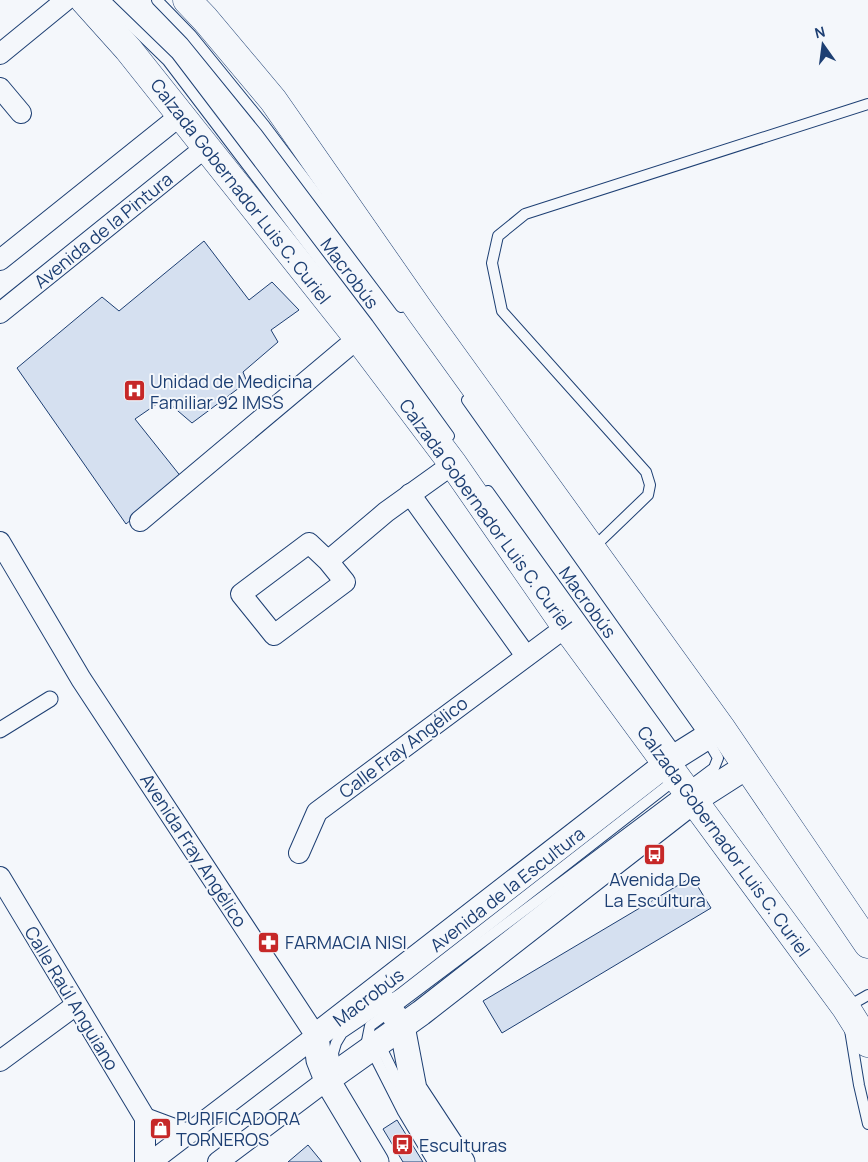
<svg xmlns="http://www.w3.org/2000/svg" width="868" height="1162" font-family="Manrope,sans-serif">
	<style>
		.building { fill: #d5e0f0; stroke: #1d3f73 }
		.lines { fill: none; stroke-linecap: round; stroke-linejoin: round }
		.service-casing { stroke: #1d3f73; stroke-width: 12 }
		.pedestrian-casing { stroke: #1d3f73; stroke-width: 17 }
		.minor-casing { stroke: #1d3f73; stroke-width: 22 }
		.tertiary-casing { stroke: #1d3f73; stroke-width: 27 }
		.primary-casing { stroke: #1d3f73; stroke-width: 29 }
		.service { stroke: #f4f7fb; stroke-width: 10 }
		.pedestrian { stroke: #f4f7fb; stroke-width: 15 }
		.minor { stroke: #f4f7fb; stroke-width: 20 }
		.tertiary { stroke: #f4f7fb; stroke-width: 25 }
		.primary { stroke: #f4f7fb; stroke-width: 28 }
		.labels { text-anchor: middle; dominant-baseline: central; stroke-width: 4; stroke-linejoin: round; paint-order: stroke }
		.street-label { font-size: 18px; fill: #1d3f73; stroke: #f4f7fb }
		.poi-label { font-size: 18px; fill: #1d3f73; stroke: #f4f7fb; text-anchor: start }
	</style>
	<rect width="100%" height="100%" fill="#f4f7fb"/>
	<!-- building -->
	<g class="building">
		<polygon points="204,241 249,300 272,282 299,310 271,330 278,342 243,372 247,382 192,423 164,399 135,419 182,478 126,524 17,368 102,297 119,311"/>
		<polygon points="692,877 711,908 502,1033 483,1001"/>
		<polygon points="397,1120 423,1162 403,1162 383,1129"/>
		<polygon points="308,1145 322,1162 288,1162"/>
	</g>
	<g class="lines">
		<defs>
			<g id="service">
				<polyline points="105,0 168,61 368,324 449,436"/>
				<polyline points="157,0 191,35 265,126 401,307"/>
				<polyline points="488,491 678,755"/>
				<polyline points="593,548 648,495 650,485 646,472 502,311 492,263 498,236 525,214 868,104"/>
				<polyline points="847,1007 868,995"/>
				<polyline points="850,1030 859,1085 868,1124"/>
				<polyline points="379,1043 410,1107 443,1162"/>
				<polyline points="336,1073 333,1053 336,1043 342,1033 400,994 676,779"/>
				<polyline points="433,1162 403,1112 367,1041 370,1026 714,768 718,758 706,737 467,400"/>
			</g>
			<polyline id="pedestrian" points="0,730 50,699"/>
			<g id="minor">
				<polyline points="0,54 66,0"/>
				<polyline points="0,88 21,113"/>
				<polyline points="0,260 181,115"/>
				<polyline points="0,313 206,147"/>
				<polyline points="410,494 526,656"/>
				<polyline points="140,521 358,338"/>
				<polyline points="0,542 81,679 316,1036 151,1162"/>
				<polyline points="328,561 345,582 274,635 241,594 309,543 328,561 386,512 453,464"/>
				<polyline points="299,853 317,812 566,627"/>
				<polyline points="0,877 145,1118 145,1162"/>
				<polyline points="0,1061 76,1005"/>
				<polyline points="145,1118 188,1134"/>
				<polyline points="218,1162 327,1080"/>
			</g>
			<g id="tertiary">
				<polyline points="371,995 386,1004 402,1026 414,1089 462,1162"/>
				<polyline points="327,1080 421,1013 693,801 746,767"/>
				<polyline points="376,1162 327,1080 319,1060 316,1036 678,755 721,728"/>
			</g>
			<g id="primary">
				<polyline points="84,0 128,49 358,338 453,464 566,627 846,1008 868,1043"/>
				<polyline points="187,0 205,19 273,100 420,311 721,728 868,944"/>
			</g>
		</defs>
		<!-- service casing -->
		<use href="#service" class="service-casing"/>
		<!-- pedestrian casing -->
		<use href="#pedestrian" class="pedestrian-casing"/>
		<!-- minor casing -->
		<use href="#minor" class="minor-casing"/>
		<!-- tertiary casing -->
		<use href="#tertiary" class="tertiary-casing"/>
		<!-- primary casing -->
		<use href="#primary" class="primary-casing"/>
		<!-- service -->
		<use href="#service" class="service"/>
		<!-- pedestrian -->
		<use href="#pedestrian" class="pedestrian"/>
		<!-- minor -->
		<use href="#minor" class="minor"/>
		<!-- tertiary -->
		<use href="#tertiary" class="tertiary"/>
		<!-- primary -->
		<use href="#primary" class="primary"/>
	</g>
	<!-- icons -->
	<defs>
		<symbol id="hospital-square" viewBox="-11 -11 22 22"><rect x="-9" y="-9" width="18" height="18" rx="4" fill="#c62828" stroke="#f4f7fb"/><path d="M-5-5h3v3.5h4V-5h3V5h-3V1.5h-4V5h-3Z" fill="#fff"/></symbol>
		<symbol id="bus-square" viewBox="-11 -11 22 22"><rect x="-9" y="-9" width="18" height="18" rx="4" fill="#c62828" stroke="#f4f7fb"/><path d="M-5-6H5V4H4V6H2V4H-2V6H-4V4H-5ZM-3.5-4V0h7V-4ZM-3.5 1.2v1.5H-2V1.2ZM2 1.2v1.5H3.5V1.2Z" fill="#fff"/></symbol>
		<symbol id="pharmacy-square" viewBox="-11 -11 22 22"><rect x="-9" y="-9" width="18" height="18" rx="4" fill="#c62828" stroke="#f4f7fb"/><path d="M-2-6h4v4h4v4h-4v4h-4v-4h-4v-4h4Z" fill="#fff"/></symbol>
		<symbol id="shop-square" viewBox="-11 -11 22 22"><rect x="-9" y="-9" width="18" height="18" rx="4" fill="#c62828" stroke="#f4f7fb"/><path d="M-5-2.5h2.3a2.7 3.5 0 0 1 5.4 0H5L5.5 6h-11ZM-1.5-2.5h3a1.5 2.3 0 0 0-3 0Z" fill="#fff"/></symbol>
	</defs>
	<g fill-rule="evenodd">
		<use href="#hospital-square" x="122" y="378" width="25" height="25"/>
		<use href="#bus-square" x="642" y="842" width="25" height="25"/>
		<use href="#pharmacy-square" x="256" y="930" width="25" height="25"/>
		<use href="#shop-square" x="148" y="1116" width="25" height="25"/>
		<use href="#bus-square" x="390" y="1132" width="25" height="25"/>
	</g>
	<g class="labels">
		<!-- street labels -->
		<g class="street-label">
			<text transform="translate(241 191) rotate(52)">Calzada Gobernador Luis C. Curiel</text>
			<text transform="translate(103 230) rotate(-39)">Avenida de la Pintura</text>
			<text transform="translate(350 273) rotate(53)">Macrobús</text>
			<text transform="translate(486 514) rotate(54)">Calzada Gobernador Luis C. Curiel</text>
			<text transform="translate(588 602) rotate(54)">Macrobús</text>
			<text transform="translate(403 747) rotate(-37)">Calle Fray Angélico</text>
			<text transform="translate(724 841) rotate(54)">Calzada Gobernador Luis C. Curiel</text>
			<text transform="translate(194 850) rotate(57)">Avenida Fray Angélico</text>
			<text transform="translate(507 889) rotate(-38)">Avenida de la Escultura</text>
			<text transform="translate(368 997) rotate(-37)">Macrobús</text>
			<text transform="translate(72 998) rotate(59)">Calle Raúl Anguiano</text>
		</g>
		<!-- poi labels -->
		<g class="poi-label">
			<text x="150" y="381">Unidad de Medicina<tspan x="150" dy="21">Familiar 92 IMSS</tspan></text>
			<text x="655" y="879" text-anchor="middle">Avenida De<tspan x="655" dy="21">La Escultura</tspan></text>
			<text x="285" y="942">FARMACIA NISI</text>
			<text x="176" y="1118">PURIFICADORA<tspan x="176" dy="21">TORNEROS</tspan></text>
			<text x="419" y="1145">Esculturas</text>
		</g>
	</g>
	<!-- north arrow -->
	<g transform="translate(823 45) rotate(346)" stroke="#f4f7fb" stroke-width="4" paint-order="stroke">
	<path d="M0-4L9 19L0 12L-9 19Z" fill="#1d3f73"/>
	<text y="-8" font-size="14" font-weight="bold" text-anchor="middle" fill="#1d3f73">N</text>
	</g>
</svg>
